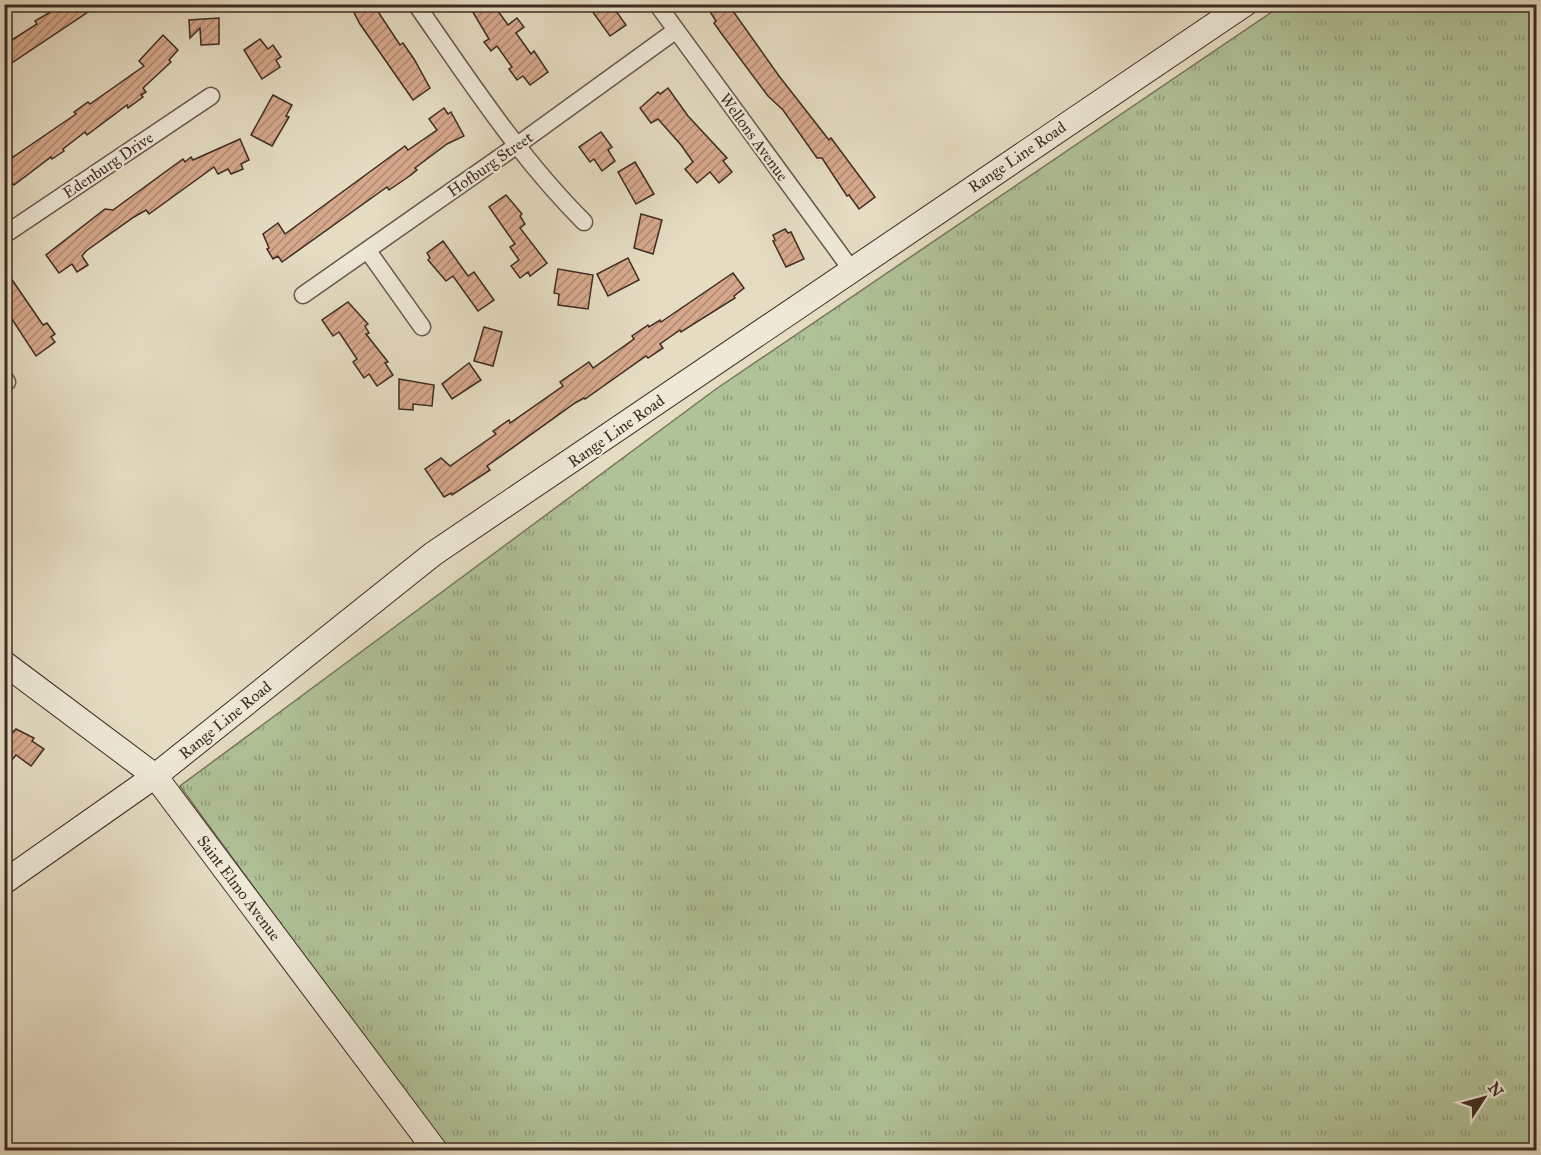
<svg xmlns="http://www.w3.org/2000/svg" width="1541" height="1155" font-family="'IM FELL Great Primer',serif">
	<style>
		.grass { fill: url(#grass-tufts); stroke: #77765d; stroke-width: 1.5 }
		.building { fill: url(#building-hatch); stroke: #3e2b23; stroke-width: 1.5 }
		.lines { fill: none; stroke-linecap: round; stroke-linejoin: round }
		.street-casing { stroke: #68574b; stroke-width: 19 }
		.secondary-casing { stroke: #3e2b23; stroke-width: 26 }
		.street { stroke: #eee8d7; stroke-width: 16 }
		.secondary { stroke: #eee8d7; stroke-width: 24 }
		.labels { text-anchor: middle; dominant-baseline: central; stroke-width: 4.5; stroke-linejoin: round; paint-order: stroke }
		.street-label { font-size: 16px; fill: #3e2b23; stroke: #eee8d7 }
	</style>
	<defs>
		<pattern id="grass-tufts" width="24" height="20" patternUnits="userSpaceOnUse" patternTransform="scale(1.5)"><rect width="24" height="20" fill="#b0c297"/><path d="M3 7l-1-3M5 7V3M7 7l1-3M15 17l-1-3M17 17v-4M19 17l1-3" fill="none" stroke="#919e7b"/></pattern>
		<pattern id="building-hatch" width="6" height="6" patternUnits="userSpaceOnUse" patternTransform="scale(1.5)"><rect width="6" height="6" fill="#d6a98c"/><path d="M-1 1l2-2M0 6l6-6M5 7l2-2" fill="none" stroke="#af8a72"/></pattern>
	</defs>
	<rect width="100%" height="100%" fill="#e5dcc2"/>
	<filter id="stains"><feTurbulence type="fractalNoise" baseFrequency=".00333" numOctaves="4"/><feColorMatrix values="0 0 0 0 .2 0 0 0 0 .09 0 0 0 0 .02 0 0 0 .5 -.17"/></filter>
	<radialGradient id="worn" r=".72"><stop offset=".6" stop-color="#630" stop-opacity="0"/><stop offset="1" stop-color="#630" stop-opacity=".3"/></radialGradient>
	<!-- grass -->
	<polygon class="grass" points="1282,5 1536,5 1536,1150 449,1150 419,1114 180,786 716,389"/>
	<!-- building -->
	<g class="building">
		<polygon points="64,4 100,4 4,68 4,45 37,24 35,21"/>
		<polygon points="359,4 373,4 400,45 403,43 414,59 430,88 413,100 360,24 352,9"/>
		<polygon points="468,4 493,4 508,25 517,18 524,27 516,33 531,54 534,51 548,72 530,85 523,76 517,80 509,69 512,67 497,46 491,51 484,42 489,39"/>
		<polygon points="587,4 611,4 626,25 610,36"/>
		<polygon points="705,4 728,4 779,76 829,140 831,138 875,197 859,209 849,195 847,196 822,158 817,158 783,110 768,96 721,33 714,23 716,21"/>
		<polygon points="219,18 219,44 201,45 200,28 190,38 189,20"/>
		<polygon points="163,35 178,50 169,60 171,62 143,88 146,92 141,95 143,97 128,108 127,105 87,135 85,132 63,149 64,151 52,159 51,157 14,185 12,183 4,189 4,145 13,157 76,114 74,112 88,102 90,104 144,66 139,61"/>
		<polygon points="260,39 268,49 273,45 281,57 276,60 280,67 262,79 244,50"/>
		<polygon points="668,88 688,116 727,158 723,161 732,172 719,183 710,172 697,183 685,169 693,162 681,145 658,119 651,123 640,108 658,92 660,94"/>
		<polygon points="273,95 292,105 286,116 289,117 272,146 251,135"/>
		<polygon points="444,108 448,114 451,112 464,136 447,144 415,168 417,170 411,175 389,190 387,187 282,262 278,256 273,259 267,249 269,248 263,234 278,223 285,234 405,146 408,150 437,130 429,119"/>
		<polygon points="601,132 612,147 608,150 615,161 602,171 594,159 590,162 579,147"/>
		<polygon points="240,139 249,160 241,164 243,169 231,174 228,169 218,174 214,167 149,214 146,210 134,217 86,251 82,256 88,265 77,272 72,264 59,273 46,255 105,209 113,210 183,159 185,162 191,157 193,160"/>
		<polygon points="635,162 654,194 636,204 618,172"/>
		<polygon points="506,195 522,214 520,216 525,224 520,228 547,263 530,276 528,272 520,278 511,266 519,260 510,247 515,244 489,207"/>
		<polygon points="641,214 662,220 653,254 634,248"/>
		<polygon points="785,229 788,233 791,232 804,259 786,267 773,241 775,240 773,235"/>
		<polygon points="443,241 468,276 474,272 494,300 478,311 453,276 446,281 428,260 430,258 427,253"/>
		<polygon points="628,258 639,280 608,296 597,274"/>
		<polygon points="4,268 43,325 47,323 55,334 51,337 55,342 36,356 4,307"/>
		<polygon points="558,269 593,275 588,309 558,305 559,294 554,293"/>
		<polygon points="733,273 744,288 734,296 735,298 681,332 680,330 660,344 663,348 648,358 646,356 585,399 584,398 575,403 487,466 490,470 452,495 451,493 444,497 425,469 441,458 450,466 496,434 493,431 509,420 510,423 563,386 560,382 589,362 593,368 634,339 632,336 648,325 649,327 660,320 661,322"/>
		<polygon points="348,302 368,324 365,326 369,333 366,334 388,362 385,363 393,375 377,386 369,374 364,378 353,362 357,359 339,332 333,336 322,320"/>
		<polygon points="484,327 502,332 493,366 474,361"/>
		<polygon points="469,363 481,380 452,399 442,384"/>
		<polygon points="399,379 434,385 432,406 413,404 413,410 399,409"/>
		<polygon points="16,729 34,738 32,741 44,749 31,766 16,755 4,769 4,741"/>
	</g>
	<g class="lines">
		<defs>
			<g id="street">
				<path d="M 416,4 C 469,80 519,157 584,222"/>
				<polyline points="657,4 851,269"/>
				<polyline points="4,235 211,96"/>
				<polyline points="368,251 422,327"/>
				<polyline points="303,295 516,146 675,31"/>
				<polyline points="4,378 7,382"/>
			</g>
			<g id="secondary">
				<polyline points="4,663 155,776 435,1150"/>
				<polyline points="4,882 155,776 433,554 1245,4"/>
			</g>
		</defs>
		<!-- street casing -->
		<use href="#street" class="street-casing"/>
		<!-- secondary casing -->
		<use href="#secondary" class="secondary-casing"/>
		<!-- street -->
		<use href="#street" class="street"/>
		<!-- secondary -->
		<use href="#secondary" class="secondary"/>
	</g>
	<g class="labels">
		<!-- street labels -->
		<g class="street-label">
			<text transform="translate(754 137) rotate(54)">Wellons Avenue</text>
			<text transform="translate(1017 157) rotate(-34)">Range Line Road</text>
			<text transform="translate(490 164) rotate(-35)">Hofburg Street</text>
			<text transform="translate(108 165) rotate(-34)">Edenburg Drive</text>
			<text transform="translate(616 431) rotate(-35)">Range Line Road</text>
			<text transform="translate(225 720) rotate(-39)">Range Line Road</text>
			<text transform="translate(239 888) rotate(53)">Saint Elmo Avenue</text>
		</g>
	</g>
	<!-- margin -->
	<rect width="1541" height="1155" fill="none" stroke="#e5dcc2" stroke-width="24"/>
	<rect x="6" y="6" width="1529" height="1143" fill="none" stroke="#3e2b23" stroke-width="3"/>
	<rect x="12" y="12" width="1517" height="1131" fill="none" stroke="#3e2b23" stroke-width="1.5"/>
	<!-- north arrow -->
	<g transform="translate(1484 1098) rotate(54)" stroke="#eee8d7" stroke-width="4.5" paint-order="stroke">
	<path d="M0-4.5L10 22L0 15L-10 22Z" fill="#3e2b23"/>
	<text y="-9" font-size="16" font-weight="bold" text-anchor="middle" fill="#3e2b23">N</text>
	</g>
	<rect width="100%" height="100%" filter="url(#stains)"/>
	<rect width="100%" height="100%" fill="url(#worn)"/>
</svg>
